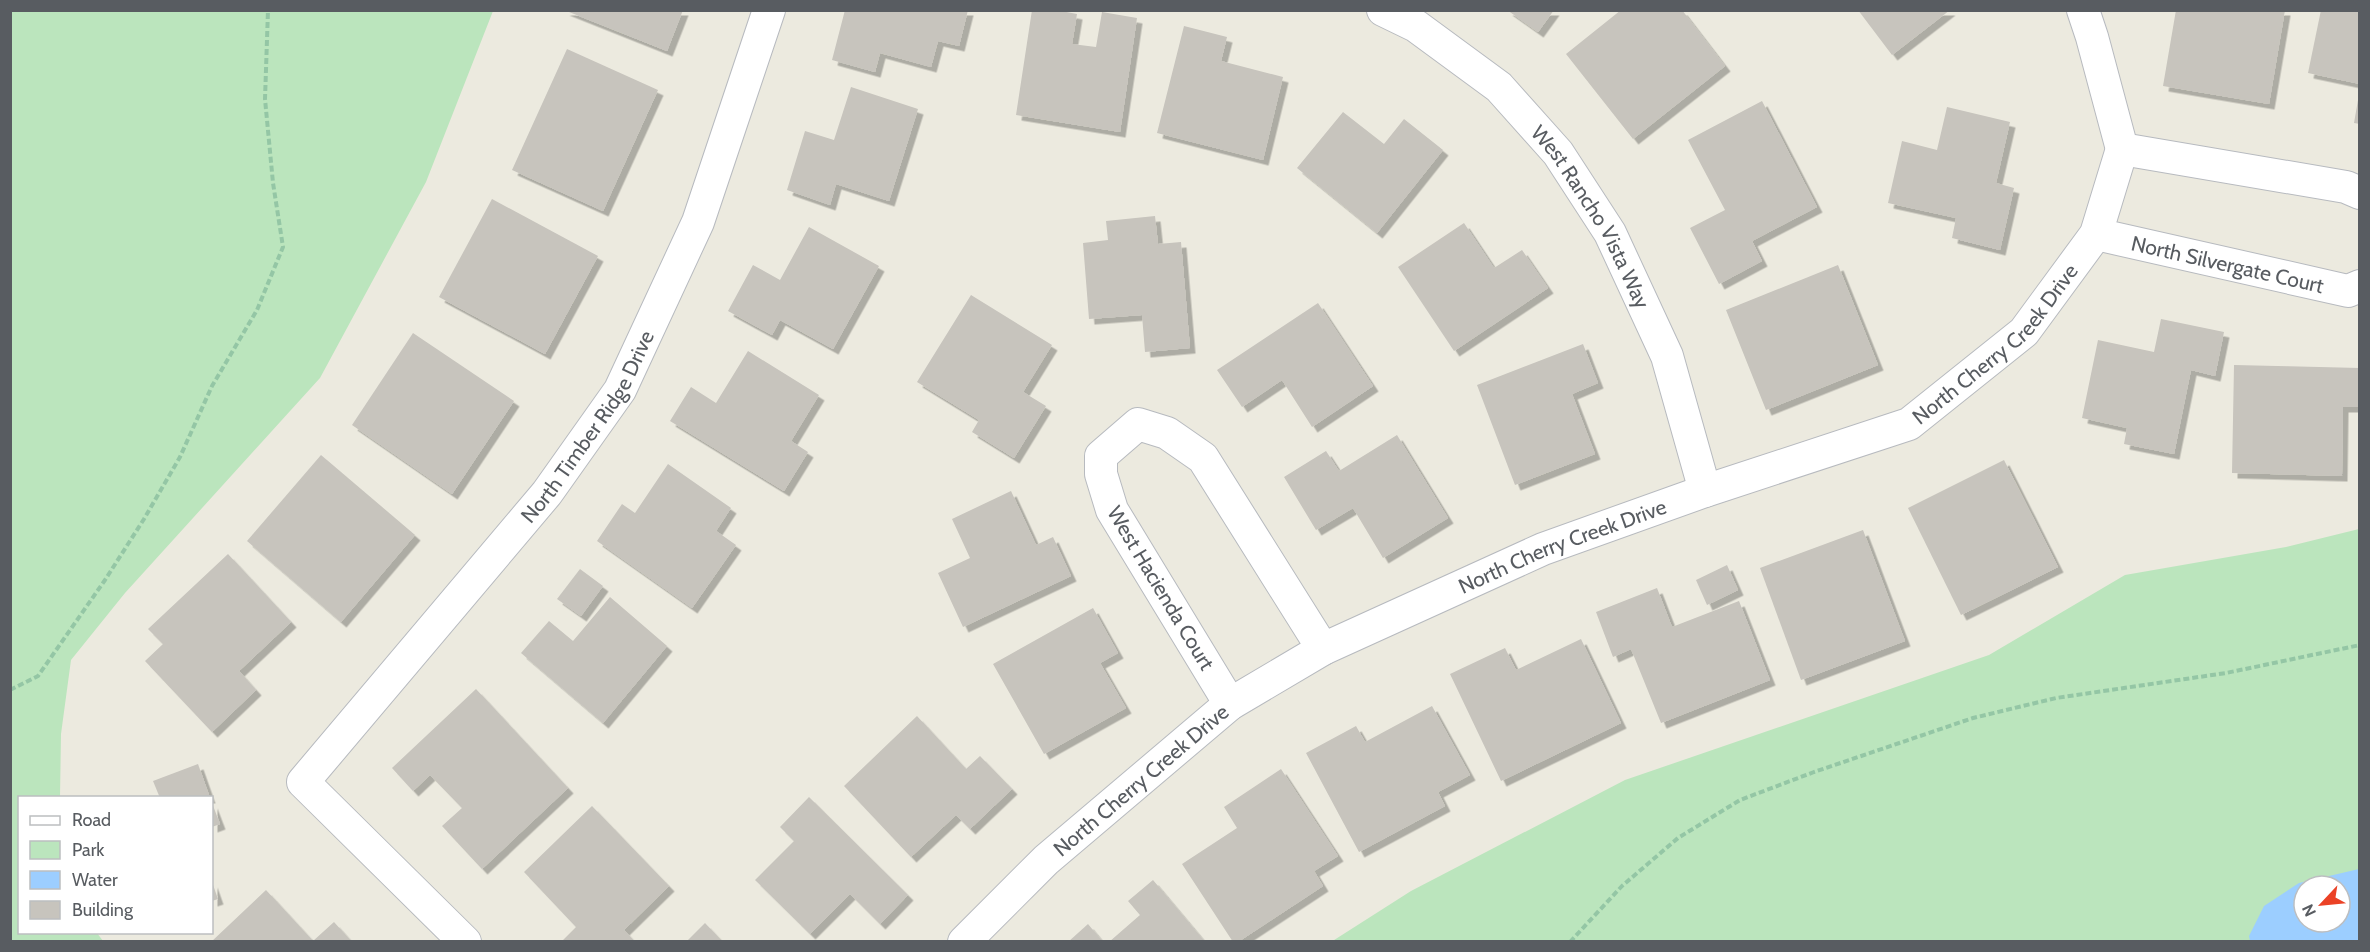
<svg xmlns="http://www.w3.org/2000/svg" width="2370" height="952" font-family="Cabin,sans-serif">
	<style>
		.green { fill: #bbe5bd; fill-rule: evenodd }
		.water { fill: #9cceff; fill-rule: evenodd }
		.building { fill: #c7c4bd; filter: url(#shadow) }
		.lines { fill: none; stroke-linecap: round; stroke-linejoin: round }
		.minor-casing { stroke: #b7babf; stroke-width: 34 }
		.path { stroke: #94c6a5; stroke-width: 4; stroke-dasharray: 6 3; stroke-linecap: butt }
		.minor { stroke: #fff; stroke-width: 32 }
		.labels { text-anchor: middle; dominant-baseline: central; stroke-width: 6; stroke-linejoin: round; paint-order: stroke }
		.street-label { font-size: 21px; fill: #585c61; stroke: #fff }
	</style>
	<defs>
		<filter id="shadow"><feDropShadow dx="5.5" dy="5.5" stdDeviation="0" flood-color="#0004"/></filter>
	</defs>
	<rect width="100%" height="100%" fill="#eceadf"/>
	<!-- green -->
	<g class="green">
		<polygon points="10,11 493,11 426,182 320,378 125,593 71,660 61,734 60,797 20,798 20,932 97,933 103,941 11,941"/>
		<path d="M 2359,529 L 2359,941 L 1331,942 L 1411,891 L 1625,780 L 1989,655 L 2125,575 L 2286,547 ZM 2304,886 L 2340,886 L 2340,922 L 2304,922 Z"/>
	</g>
	<!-- water -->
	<path class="water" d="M 2359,869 L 2359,941 L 2250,941 L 2249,936 L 2264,906 L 2299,883 ZM 2304,886 L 2340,886 L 2340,922 L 2304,922 Z"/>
	<!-- building -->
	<g class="building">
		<polygon points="564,10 683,10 667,51"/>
		<polygon points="845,10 968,10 959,46 938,41 931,67 880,53 875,72 832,60"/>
		<polygon points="1032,10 1056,10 1077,14 1072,44 1096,47 1102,12 1137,18 1120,132 1016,115"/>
		<polygon points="1507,10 1554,10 1538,32"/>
		<polygon points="1621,10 1682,10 1725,66 1633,139 1566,54"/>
		<polygon points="1858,10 1950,10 1892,55"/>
		<polygon points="2176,10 2285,10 2269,104 2163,86"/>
		<polygon points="2321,10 2360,10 2360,84 2308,73"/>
		<polygon points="1184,26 1227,37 1221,61 1283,77 1263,160 1157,133"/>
		<polygon points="567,49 658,90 603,211 512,170"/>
		<polygon points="851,87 918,109 889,201 836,184 830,205 787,190 805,131 834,140"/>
		<polygon points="2358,100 2360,100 2360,124 2354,123"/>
		<polygon points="1762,101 1817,207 1752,241 1762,261 1719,284 1690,228 1725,210 1688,140"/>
		<polygon points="1947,107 2010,122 1996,183 2014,188 2000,250 1952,238 1956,218 1888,203 1902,141 1937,150"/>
		<polygon points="1343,112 1384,144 1404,119 1443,150 1377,233 1297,168"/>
		<polygon points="492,199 598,256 545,354 439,297"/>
		<polygon points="1155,216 1158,244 1181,242 1190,348 1145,352 1142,315 1089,319 1083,243 1108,240 1106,221"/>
		<polygon points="1464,223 1494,268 1522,250 1548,288 1454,351 1398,267"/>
		<polygon points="809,227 879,266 833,349 780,320 772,335 728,311 753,265 780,280"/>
		<polygon points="1838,265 1878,365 1766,410 1726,310"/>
		<polygon points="971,295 1052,345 1023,392 1046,406 1014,458 972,432 979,420 917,382"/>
		<polygon points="1318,303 1373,386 1312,427 1282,380 1242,407 1217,370"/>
		<polygon points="2161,319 2224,332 2215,376 2191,370 2174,454 2124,444 2127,428 2082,418 2098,340 2154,352"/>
		<polygon points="413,333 514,401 452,494 352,425"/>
		<polygon points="1583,344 1598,383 1572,394 1595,454 1515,485 1477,385"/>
		<polygon points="748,351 819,395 791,441 808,452 784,491 670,421 691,387 716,403"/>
		<polygon points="2234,365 2360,368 2360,407 2343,407 2342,476 2232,473"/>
		<polygon points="1397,435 1448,518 1383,558 1353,508 1316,530 1284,477 1326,451 1339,471"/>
		<polygon points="321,455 415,535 341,622 247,541"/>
		<polygon points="2004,460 2058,567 1961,615 1908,508"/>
		<polygon points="668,464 731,508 716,531 736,545 692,608 597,541 622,504 635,513"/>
		<polygon points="1011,491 1036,545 1053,537 1071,576 963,627 938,573 970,558 952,519"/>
		<polygon points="1863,530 1905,641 1801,680 1760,568"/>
		<polygon points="228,554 291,622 239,671 256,690 212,732 145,661 163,644 148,629"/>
		<polygon points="1727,565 1738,590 1707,605 1696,580"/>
		<polygon points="580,569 603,586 581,616 557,599"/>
		<polygon points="1657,588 1672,627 1739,601 1770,680 1661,723 1631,649 1613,657 1596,612"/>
		<polygon points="610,597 667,646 603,723 521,653 549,621 573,641"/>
		<polygon points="1093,608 1118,653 1100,663 1126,708 1044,754 993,664"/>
		<polygon points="1581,639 1621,723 1501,781 1450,674 1505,648 1516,670"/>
		<polygon points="476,689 568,788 482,869 442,826 462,808 430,775 413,791 392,768"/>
		<polygon points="1432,706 1470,775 1438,792 1445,806 1359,852 1306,753 1356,726 1365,742"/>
		<polygon points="917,716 966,769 980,756 1012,789 970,829 956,815 911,857 844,786"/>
		<polygon points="198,764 210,798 160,798 153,781"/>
		<polygon points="1281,769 1338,856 1314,871 1323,886 1238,942 1233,942 1182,864 1237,828 1224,807"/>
		<polygon points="809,797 908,895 880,924 850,894 810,934 755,880 794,841 780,827"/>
		<polygon points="212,803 220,824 212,827"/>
		<polygon points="592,806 669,886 624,930 635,942 561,942 576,927 524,872"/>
		<polygon points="1153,880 1205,942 1109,942 1140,915 1128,901"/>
		<polygon points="212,882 218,899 212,901"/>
		<polygon points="266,890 313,941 334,922 352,942 211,942"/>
		<polygon points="705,923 723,942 686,942"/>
		<polygon points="1088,924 1103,942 1068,942"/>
	</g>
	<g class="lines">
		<defs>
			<g id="minor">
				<path id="s1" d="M 1383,10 L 1416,26 L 1499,87 L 1558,153 L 1610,233 L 1667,356 L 1705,491"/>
				<polyline points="2083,10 2092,37 2122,149"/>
				<polyline points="2122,149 2346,187 2360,193"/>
				<path id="s2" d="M 2096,234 L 2348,291 L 2360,286"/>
				<polyline points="1230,704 1112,510 1101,474 1101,456 1138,424 1167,433 1203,458 1323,649"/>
				<path id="s3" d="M 465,942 L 303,782 L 547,493 L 620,390 L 698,222 L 769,10"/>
				<path id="s4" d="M 964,942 L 1046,860 L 1230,704 L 1323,649 L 1543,549 L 1705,491 L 1909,424 L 2024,332 L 2096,234 L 2122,149"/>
			</g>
		</defs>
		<!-- minor casing -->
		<use href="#minor" class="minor-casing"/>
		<!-- path -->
		<g class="path">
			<polyline points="10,690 38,676 105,580 144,519 180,457 212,386 257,310 283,247 273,183 265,99 268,10"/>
			<polyline points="1570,942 1622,886 1678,838 1740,800 1814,772 1973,718 2056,698 2226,673 2360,645"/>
		</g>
		<!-- minor -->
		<use href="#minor" class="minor"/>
	</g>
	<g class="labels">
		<!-- street labels -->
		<g class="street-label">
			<text stroke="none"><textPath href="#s1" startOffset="300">West Rancho Vista Way</textPath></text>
			<text stroke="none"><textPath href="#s2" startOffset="135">North Silvergate Court</textPath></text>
			<text stroke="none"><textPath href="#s4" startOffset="1212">North Cherry Creek Drive</textPath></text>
			<text stroke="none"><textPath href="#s3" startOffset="684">North Timber Ridge Drive</textPath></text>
			<text stroke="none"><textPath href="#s4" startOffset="726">North Cherry Creek Drive</textPath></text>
			<text transform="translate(1161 588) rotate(59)">West Hacienda Court</text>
			<text stroke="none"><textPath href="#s4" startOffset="240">North Cherry Creek Drive</textPath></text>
		</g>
	</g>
	<!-- border -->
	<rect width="2370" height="952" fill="none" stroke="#585c61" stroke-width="24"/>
	<!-- legend -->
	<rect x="18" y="796" width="195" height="138" fill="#ffffff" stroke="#bcbec0" stroke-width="1.5"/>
	<rect x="30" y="816" width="30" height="9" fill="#ffffff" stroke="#bcbec0" stroke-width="1.5"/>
	<text x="72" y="826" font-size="18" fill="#585c61">Road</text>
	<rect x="30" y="841" width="30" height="18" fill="#bbe5bd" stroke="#bcbec0" stroke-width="1.5"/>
	<text x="72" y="856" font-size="18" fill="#585c61">Park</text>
	<rect x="30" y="871" width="30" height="18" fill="#9cceff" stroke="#bcbec0" stroke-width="1.5"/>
	<text x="72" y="886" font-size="18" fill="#585c61">Water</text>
	<rect x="30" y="901" width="30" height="18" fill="#c7c4bd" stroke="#bcbec0" stroke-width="1.5"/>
	<text x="72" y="916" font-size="18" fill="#585c61">Building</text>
	<!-- north arrow -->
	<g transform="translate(2322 904) rotate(244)"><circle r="28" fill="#ffffff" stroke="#bcbec0" stroke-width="1.5"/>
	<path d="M0-4.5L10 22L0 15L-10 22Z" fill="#eb4226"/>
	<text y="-9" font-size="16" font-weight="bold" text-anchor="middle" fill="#585c61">N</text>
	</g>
</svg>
